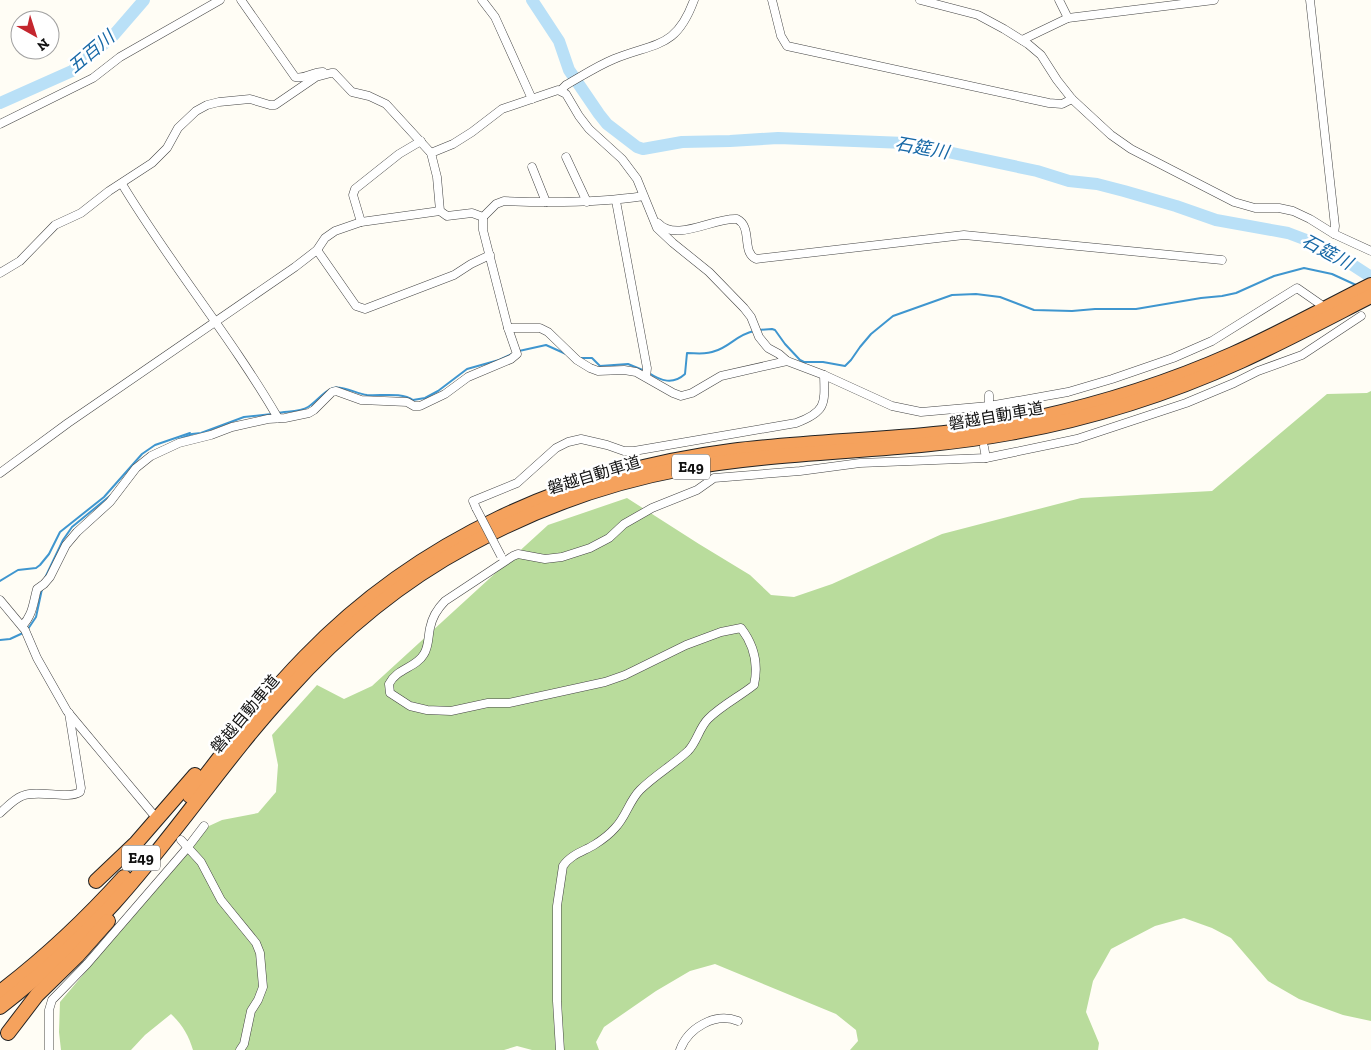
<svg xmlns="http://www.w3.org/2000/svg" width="1371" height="1050" font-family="'Zilla Slab','Noto Sans JP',serif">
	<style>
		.forest { fill: #b9dc9c }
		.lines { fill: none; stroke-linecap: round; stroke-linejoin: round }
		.stream { stroke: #3f96cf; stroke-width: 2 }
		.river { stroke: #b9e0f7; stroke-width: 12 }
		.minor-casing { stroke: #444; stroke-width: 9 }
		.motorway-casing { stroke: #222; stroke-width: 16 }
		.minor { stroke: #fff; stroke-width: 8 }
		.motorway { stroke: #f5a25d; stroke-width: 14 }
		.minor-bridge-casing { stroke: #444; stroke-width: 9; stroke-linecap: butt }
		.minor-bridge { stroke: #fff; stroke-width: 8 }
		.labels { text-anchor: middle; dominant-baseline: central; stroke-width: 5; stroke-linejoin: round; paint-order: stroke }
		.shield { fill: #fff; stroke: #585858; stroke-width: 1 }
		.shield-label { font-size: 15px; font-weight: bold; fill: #111 }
		.street-label { font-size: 16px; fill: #111; stroke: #fff }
		.water-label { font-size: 18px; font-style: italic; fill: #1768a6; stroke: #fff }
	</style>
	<rect width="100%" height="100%" fill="#fffdf5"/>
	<!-- forest -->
	<path class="forest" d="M 1371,391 L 1371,1021 L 1343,1015 L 1299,999 L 1268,981 L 1231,938 L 1212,928 L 1184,918 L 1155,926 L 1111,949 L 1093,981 L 1086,1012 L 1099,1043 L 1098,1050 L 850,1050 L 858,1041 L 856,1030 L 836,1014 L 715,964 L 690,971 L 656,991 L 604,1027 L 596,1042 L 599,1050 L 532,1050 L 517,1046 L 504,1050 L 193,1050 C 189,1036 182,1024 171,1014 L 145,1035 L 131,1050 L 61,1050 L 59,1032 L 60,1002 L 209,826 L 222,820 L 258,813 L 276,792 L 278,765 L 272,735 L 317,685 L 344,699 L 372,686 L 548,525 L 627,498 L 699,544 L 750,575 L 771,595 L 794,597 L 832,584 L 942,534 L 1081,498 L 1212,491 L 1327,394 L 1367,393 Z"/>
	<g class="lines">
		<!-- stream -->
		<g class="stream">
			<polyline points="759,330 772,329 775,330 785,344 800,360 804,362 823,362 845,366 851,360 860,347 871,334 893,316 952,295 976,294 1000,297 1034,310 1072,311 1095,309 1136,309 1201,298 1222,296 1236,293 1274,276 1304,268 1332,274 1356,285"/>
			<polyline points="519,351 546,345 566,354"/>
			<polyline points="580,358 592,358 600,366 628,364 645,371"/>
			<path d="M 649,373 C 661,381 673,385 685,374 L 687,353 C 696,353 706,355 715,351 C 731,346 736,335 754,331"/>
			<path d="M 277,413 C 286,411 300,412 308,407 C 316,402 324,391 333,388 C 342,385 357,394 367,395 C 381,396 402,392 413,400 L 425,398 L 438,391 L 467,369 L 499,360 L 512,354"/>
			<polyline points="177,440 192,434 201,433 244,417 272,414"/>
			<polyline points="44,580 63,540 72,527 111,495"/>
			<polyline points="0,581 18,570 36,568 40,565 49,554 60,532 104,497 142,454 155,445 190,433"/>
			<polyline points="28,629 36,617 42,589"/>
			<polyline points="0,640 10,639 23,633"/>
		</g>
		<!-- river -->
		<g class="river">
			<polyline points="532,0 559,41 569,70 599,114 607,124 637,147 643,149 682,142 730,141 778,138 905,143 1037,171 1069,181 1097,184 1124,191 1176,206 1216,220 1288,233 1325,247 1371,277"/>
			<polyline points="0,103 72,71 112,37 144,0"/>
		</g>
		<defs>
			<g id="minor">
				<path d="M 241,0 L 295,77 C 304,80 314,71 323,72"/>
				<polyline points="482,0 495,17 532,99"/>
				<polyline points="772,0 781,36 787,46 1049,103 1062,104 1072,99"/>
				<polyline points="920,0 978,15 1004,29 1028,44 1041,55 1057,80 1072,99 1111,135 1131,149 1234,202 1255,208 1279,208 1293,211 1310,219 1334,234 1371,251"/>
				<polyline points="1059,0 1068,18"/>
				<polyline points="1310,0 1335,226 1334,234"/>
				<polyline points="1022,40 1068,18 1214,0"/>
				<path d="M 561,90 L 566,85 C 582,76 597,66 614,59 C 656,42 676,49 694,0"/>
				<polyline points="0,124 93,78 120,57 220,0"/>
				<polyline points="566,157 587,202"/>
				<polyline points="532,167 546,202"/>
				<path d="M 122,184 C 170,264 231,337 278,418"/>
				<path d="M 644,196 C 597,203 551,203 504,201 L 496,204 L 483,217 L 472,213 L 447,216 L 440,211 L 437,177 L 431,153 L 453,144 L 472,132 L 502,109 L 558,90 L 566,94 L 579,116 L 589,129 L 622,159 L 637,179 L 657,228 L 673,243 L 709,272 L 744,308 L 751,317 L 759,337 L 768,348 L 779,354 L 787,361 L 824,375 L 892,406 L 921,412 L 989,406"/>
				<polyline points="616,201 647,368 646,377"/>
				<polyline points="361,222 353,195 355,189 399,154 421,141"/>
				<path d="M 658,223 C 676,243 714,217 737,219 C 753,227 741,252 756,259 L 964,235 L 1222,260"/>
				<polyline points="317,250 356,306 365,309 454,275 471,264 490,255"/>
				<polyline points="0,273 20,261 55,225 81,213 109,191 152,163 167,148 178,128 196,111 207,105 219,102 250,99 270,105 275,105 316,77 331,73 334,73 352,92 369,96 386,104 431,153"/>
				<polyline points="508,328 540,328 548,332 577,360 590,368 598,371 624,370 636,372 673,393 681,396 692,393 721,376 787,361"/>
				<polyline points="989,395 989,406 1068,392 1112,379 1173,358 1212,341 1297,288 1320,304"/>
				<polyline points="977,409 979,419"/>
				<polyline points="984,447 986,458"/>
				<polyline points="0,473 68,423 295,267 317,250 325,238 335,231 361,222 440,211"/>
				<path d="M 476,508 L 473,501 L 517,483 L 556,448 L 568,442 L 581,439 L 607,445 L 624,451 L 634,451 L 796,423 C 826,412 825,404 824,375"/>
				<polyline points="0,600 25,630 37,658 67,711 153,814"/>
				<path d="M 22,626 C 33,615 33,603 37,589 L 44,584 L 50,577 L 66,545 L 77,532 L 110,502 L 136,468 L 151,456 L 179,443 L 211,435 L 232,427 L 268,419 L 285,418 L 309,413 L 314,410 L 332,392 L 336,391 L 361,400 L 407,402 L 414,406 L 420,406 L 445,394 L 468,377 L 511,359 L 517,354 L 508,328 L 483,230 L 483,217"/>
				<path d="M 0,813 C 7,807 14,799 22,796 C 38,789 68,800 80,792 L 81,788 L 69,713"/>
				<polyline points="181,840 201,862 221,900 256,943 260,953 263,987 258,1000 251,1011 244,1044 240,1050"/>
				<polyline points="49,1050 49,1010 52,1000 87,964 188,847 204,826"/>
				<path d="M 560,1050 L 557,1001 L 557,906 L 563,866 C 570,855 584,851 594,845 C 602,840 609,835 615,828 C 626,817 629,801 640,790 C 655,775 673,765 688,751 C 697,742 699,728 708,719 C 722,705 739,697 754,685 C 759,663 754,645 741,628 L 721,632 L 686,645 L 625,675 L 605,682 L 509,703 L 488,703 L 451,711 L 427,710 L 410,706 L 390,693 L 389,684 C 397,668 416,668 424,654 C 429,646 428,637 430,628 C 432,618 438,608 445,601 L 513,556 L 518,554 L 545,559 L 562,557 L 590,548 L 609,538 L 624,524 L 652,508 L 697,490 L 714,478 L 800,471 L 860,463 L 986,458 L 1077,439 L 1186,403 L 1234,383 L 1258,371 L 1302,355 L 1361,316"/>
				<path d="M 680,1050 C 688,1028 715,1012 738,1021"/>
			</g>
			<g id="motorway">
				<path d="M 190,796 C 227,748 263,700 305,657 C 419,539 569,472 731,451 C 832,438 936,441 1036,418 C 1104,403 1170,382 1233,354 C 1280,333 1325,308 1371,285"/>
				<polyline points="96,881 136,843 195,775"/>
				<path d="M 0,992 C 46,957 86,919 124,877"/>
				<path d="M 0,1007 C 41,975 78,942 113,904 C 175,836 225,758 287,691 C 339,633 400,582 469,545 C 535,509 606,483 681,469 C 790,449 901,453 1010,433 C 1089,419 1168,394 1241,361 C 1285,341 1328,318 1371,296"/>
				<polyline points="8,1033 37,995 77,956 108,921"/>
			</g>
		</defs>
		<!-- minor casing -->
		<use href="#minor" class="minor-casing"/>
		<!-- motorway casing -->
		<use href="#motorway" class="motorway-casing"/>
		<!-- minor -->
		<use href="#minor" class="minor"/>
		<!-- motorway -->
		<use href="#motorway" class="motorway"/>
		<defs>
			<polyline id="minor-bridge" points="476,508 501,556"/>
		</defs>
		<!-- minor-bridge casing -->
		<use href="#minor-bridge" class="minor-bridge-casing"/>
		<!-- minor-bridge -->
		<use href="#minor-bridge" class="minor-bridge"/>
	</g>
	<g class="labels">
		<!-- shield labels -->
		<g class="shield">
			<rect x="672" y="454.5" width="38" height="25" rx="4"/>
			<rect x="122" y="845.5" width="38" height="25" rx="4"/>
		</g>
		<g class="shield-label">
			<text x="691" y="467">E49</text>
			<text x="141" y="858">E49</text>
		</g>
		<!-- street labels -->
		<g class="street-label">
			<text transform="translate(996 416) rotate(-10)">磐越自動車道</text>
			<text transform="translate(594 475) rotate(-17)">磐越自動車道</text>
			<text transform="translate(245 714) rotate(-50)">磐越自動車道</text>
		</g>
		<!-- water labels -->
		<g class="water-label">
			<text transform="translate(91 52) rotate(-40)">五百川</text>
			<text transform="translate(922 148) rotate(10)">石筵川</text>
			<text transform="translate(1327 252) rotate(28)">石筵川</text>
		</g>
	</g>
	<!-- north arrow -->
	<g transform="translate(35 35) rotate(141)"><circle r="24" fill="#ffffff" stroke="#a0a0a0"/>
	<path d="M0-4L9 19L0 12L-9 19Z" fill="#c4262e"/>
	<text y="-8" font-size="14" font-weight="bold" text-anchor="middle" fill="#111111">N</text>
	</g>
</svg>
